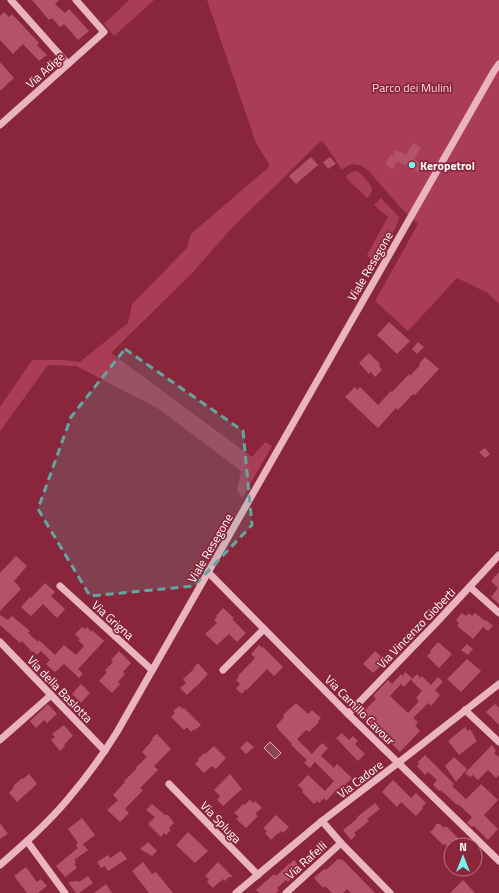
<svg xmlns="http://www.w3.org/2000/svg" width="499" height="893" font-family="'Titillium Web',sans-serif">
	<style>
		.green { fill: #a93d57 }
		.water { fill: #8d4555; stroke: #eaa7b8 }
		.building { fill: #b35268 }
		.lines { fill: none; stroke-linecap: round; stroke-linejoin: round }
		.minor { stroke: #eab3c0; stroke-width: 7 }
		.marked { fill: #63a6a1; fill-opacity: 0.2; stroke: #63a6a1; stroke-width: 3; stroke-dasharray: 8 5; stroke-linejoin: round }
		.poi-dot { fill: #77f3ea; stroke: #8a263c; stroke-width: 1.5 }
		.labels { text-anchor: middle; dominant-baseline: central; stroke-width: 3.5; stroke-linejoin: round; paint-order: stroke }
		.street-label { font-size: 12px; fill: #fff; stroke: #8a263c }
		.park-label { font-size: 12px; fill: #f7d7df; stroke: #8a263c }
		.poi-label { font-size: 12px; font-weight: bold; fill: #fff; stroke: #8a263c; text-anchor: start }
	</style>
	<rect width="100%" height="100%" fill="#8a263c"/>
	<!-- green -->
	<g class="green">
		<polygon points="129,0 154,0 114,36 104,24"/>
		<path d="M 207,0 L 499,0 L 499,304 L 488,293 L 457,278 L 408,331 L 375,301 L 418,224 L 400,207 L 368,170 C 358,164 352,161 342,170 L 325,144 L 321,141 L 231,229 L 193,272 L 111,353 L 252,457 L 265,442 L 272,446 L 242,498 L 237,490 L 241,471 L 159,409 L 76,366 L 48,365 L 8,420 L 0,432 L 0,407 L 32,360 L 63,360 L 80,362 L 128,323 L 132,304 L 187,248 L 190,236 L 192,233 L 270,166 L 256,143 Z"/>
		<path d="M 355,171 L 359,172 C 362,175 373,186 372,190 C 372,193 369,196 367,198 L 348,180 L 346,176 L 352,172 Z"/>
		<polygon points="381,198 399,217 399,219 395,229 375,263 367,255 388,217 374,205"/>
	</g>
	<!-- water -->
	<polygon class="water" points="270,742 281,753 275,759 264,748"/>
	<!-- building -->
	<g class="building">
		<polygon points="32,0 59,0 55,4 65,13 69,9 89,31 78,40 64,24 61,27 59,26 52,18 49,20"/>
		<polygon points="4,12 9,17 12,14 39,43 37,45 47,55 39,61 23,44 13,54 0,40 0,16"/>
		<polygon points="0,62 14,78 0,91"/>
		<polygon points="413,143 421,147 414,159 422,164 418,172 397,161 393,169 385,164 390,155 393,156 396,150 406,155"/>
		<polygon points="311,157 318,165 296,184 289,176"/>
		<polygon points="330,157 336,164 328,169 323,162"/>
		<polygon points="389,322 410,341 397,354 377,335"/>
		<polygon points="418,342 424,347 417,354 412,349"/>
		<polygon points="369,353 380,364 379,366 382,370 375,377 371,372 369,374 359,363"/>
		<polygon points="425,357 439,369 415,395 413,394 398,410 396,408 378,428 345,397 355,387 357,390 360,387 378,405 391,391 392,392 409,374 410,376 420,365 419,364"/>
		<polygon points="485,448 490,454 485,458 479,452"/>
		<polygon points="16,556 27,566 14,581 21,589 0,611 0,573"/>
		<polygon points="499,572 499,604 491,597 498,588 491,581"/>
		<polygon points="45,583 55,592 51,596 65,609 57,618 43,604 31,616 21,607 30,597 31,598"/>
		<polygon points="223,608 234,618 232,619 246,633 237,642 229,634 217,645 205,634 217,623 214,620 217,617 216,616"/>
		<polygon points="462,613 466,616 469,613 472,616 475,613 485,621 486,620 493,626 488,631 483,627 473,639 457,626 459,623 456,620"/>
		<polygon points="0,615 8,620 12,616 30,631 28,633 38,642 39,640 55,655 64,645 76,655 84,646 78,640 80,639 75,634 82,627 85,629 87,627 91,632 92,630 104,641 78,669 83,674 79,678 64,664 55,672 51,669 46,664 50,660 41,651 37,655 33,651 32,652 22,641 20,643 0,625"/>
		<polygon points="438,642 452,654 439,668 427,656 431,652 430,651"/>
		<polygon points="467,644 473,649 468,655 461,650"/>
		<polygon points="259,645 262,648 263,647 283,667 274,676 267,669 247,690 246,689 242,694 236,689 240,684 236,680 239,677 238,676 255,658 251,654"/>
		<polygon points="119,651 131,663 123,672 125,674 118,682 120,684 112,693 99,681 107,672 105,670 113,662 111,660"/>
		<polygon points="375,651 386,661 373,673 363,664"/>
		<polygon points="467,659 481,671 461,692 447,679"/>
		<polygon points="198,663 205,671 208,674 196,687 196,686 187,695 180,688 186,683 183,679 194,669 193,668"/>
		<polygon points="405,672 412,678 404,687 401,684 390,696 408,713 419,701 416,698 422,691 411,680 417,674 420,678 422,676 431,685 438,677 443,682 435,690 440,695 431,706 428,703 413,718 418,722 415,725 420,731 400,752 388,740 385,743 376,734 377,733 360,715 376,699 373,696 388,680 392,684 401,674 403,676"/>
		<polygon points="81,684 90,693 81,703 72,694"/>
		<polygon points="296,703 308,714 312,710 321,718 318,721 319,722 309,732 306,730 297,739 312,754 322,743 328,748 321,756 334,768 337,764 352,778 340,790 338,788 326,801 324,798 319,803 317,801 314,804 302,792 303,790 298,785 308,775 325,791 334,781 315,762 310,768 304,763 307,760 291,745 292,744 278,729 276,726 284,717 283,715"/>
		<polygon points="48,704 57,714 47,723 44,720 36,728 30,721"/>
		<polygon points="495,704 499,708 499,725 486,712"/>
		<polygon points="179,706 183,709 184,708 201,725 195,730 194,729 191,732 187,727 184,730 171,717 175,713 173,711"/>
		<polygon points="64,725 73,736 68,740 68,741 64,745 65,746 60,751 51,740 55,737 52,734"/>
		<polygon points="465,727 468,731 470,729 475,737 474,738 477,741 459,755 448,741"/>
		<polygon points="342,733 349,740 353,736 358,741 355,744 365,754 358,761 336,738"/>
		<polygon points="157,734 171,749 154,766 158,770 140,788 143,790 125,809 129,813 120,822 107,810 118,800 113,795 125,782 124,781 137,768 136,767 147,757 142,752 149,744 153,739 152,738"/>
		<polygon points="247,741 254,747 246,754 240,748"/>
		<polygon points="492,745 496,751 494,753 499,757 499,775 496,778 488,770 478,780 473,775 470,777 465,773"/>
		<polygon points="214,746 226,758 216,769 212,766 204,773 195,764 199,760 198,759 204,753 205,754"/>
		<polygon points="425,755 454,784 452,786 466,799 481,784 498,800 484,815 498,829 488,840 474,826 472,827 467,823 472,817 458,804 457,805 445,794 440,790 439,791 433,785 437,780 428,772 425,775 417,766 419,764 418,762"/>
		<polygon points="454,757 467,769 456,782 445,766"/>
		<polygon points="29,774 37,784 17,802 9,793 14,787 13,786 22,778 23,779"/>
		<polygon points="230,774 242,789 223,806 217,800 220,796 214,790"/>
		<polygon points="393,780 411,798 416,793 426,803 422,807 423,808 416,816 401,802 397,807 382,792"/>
		<polygon points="250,799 253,803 255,801 262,808 255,814 258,816 246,828 236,819 239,817 234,813 243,804 245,805"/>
		<polygon points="375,803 380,809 367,819 369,821 354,833 356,835 351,840 343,830 357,819 356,818"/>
		<polygon points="152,804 165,815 168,815 174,823 169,828 171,830 166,835 164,833 161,837 148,824 155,817 146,810"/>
		<polygon points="276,815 289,827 283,833 281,831 278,834 277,834 271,840 265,833 267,831 263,828"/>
		<polygon points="82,818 95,835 83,844 88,850 74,860 76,862 74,864 77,868 65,877 56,866 78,848 76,845 78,843 68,829"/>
		<polygon points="0,823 8,834 0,839"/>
		<polygon points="436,824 440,824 444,828 446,826 465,845 451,845 451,850 445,844 443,845 430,832 435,827"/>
		<polygon points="188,832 208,851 195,863 176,845"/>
		<polygon points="148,842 157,851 152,856 140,849"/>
		<polygon points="121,851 127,859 108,871 105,866 101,868 97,862 108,855 110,858"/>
		<polygon points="338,859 343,860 375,893 351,893 347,889 343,893 332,893 325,886 323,888 314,878 324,869 326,870"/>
		<polygon points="294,860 300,867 296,870 298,872 288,882 286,880 277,888 279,890 276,893 259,893 256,890 274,874 276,876 290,863 290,864"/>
		<polygon points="143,862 152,874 156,872 173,893 149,893 132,871"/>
		<polygon points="218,862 233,877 229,877 225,881 223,879 220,882 219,882 213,888 207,882 209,879 205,876"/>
		<polygon points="26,867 37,882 41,879 47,886 38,893 27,893 14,876"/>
		<polygon points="88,876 93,883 79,893 76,893 68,882 77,881 79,882"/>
		<polygon points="463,880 475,893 450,893"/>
		<polygon points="106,884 112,893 94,893"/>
	</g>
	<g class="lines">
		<!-- minor -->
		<g class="minor">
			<polyline points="11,0 68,64"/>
			<polyline points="0,125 104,32 76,0"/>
			<polyline points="208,572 348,714 499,861"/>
			<polyline points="60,586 152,670"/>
			<polyline points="470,587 499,613"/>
			<polyline points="0,642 105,751"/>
			<polyline points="223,670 264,629"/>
			<polyline points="465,710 499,742"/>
			<polyline points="348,714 436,623 499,555"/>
			<polyline points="0,740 51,695"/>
			<polyline points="169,784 258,875"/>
			<polyline points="322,821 341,843 390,893"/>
			<polyline points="27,841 65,893"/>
			<path d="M 0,865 C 24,844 48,823 68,799 C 86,778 102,756 117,732 L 494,71 L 499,64"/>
			<polyline points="236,893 322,821 398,763 499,684"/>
			<polyline points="286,893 341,843"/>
		</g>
	</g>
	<!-- marked area -->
	<path class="marked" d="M 125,349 L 243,431 L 252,525 L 194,586 L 90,596 L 38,509 L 71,417 Z"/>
	<!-- markers -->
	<circle class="poi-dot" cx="412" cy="165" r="4"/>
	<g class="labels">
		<!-- street labels -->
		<g class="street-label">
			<text transform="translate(45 70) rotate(-42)">Via Adige</text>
			<text transform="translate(370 266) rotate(-60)">Viale Resegone</text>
			<text transform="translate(210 548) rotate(-60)">Viale Resegone</text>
			<text transform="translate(113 620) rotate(42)">Via Grigna</text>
			<text transform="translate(416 628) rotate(-46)">Via Vincenzo Gioberti</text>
			<text transform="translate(60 689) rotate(46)">Via della Baslotta</text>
			<text transform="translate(360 710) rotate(45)">Via Camillo Cavour</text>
			<text transform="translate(360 779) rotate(-37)">Via Cadore</text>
			<text transform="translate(221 822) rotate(46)">Via Spluga</text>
			<text transform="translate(306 860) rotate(-42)">Via Rafelli</text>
		</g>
		<!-- park labels -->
		<g class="park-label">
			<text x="412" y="87">Parco dei Mulini</text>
		</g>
		<!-- poi labels -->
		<g class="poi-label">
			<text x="420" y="165">Keropetrol</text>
		</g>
	</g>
	<!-- north arrow -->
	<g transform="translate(463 857)"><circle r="19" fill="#8a263c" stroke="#b97d8a"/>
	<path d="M0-3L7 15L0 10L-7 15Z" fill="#77f3ea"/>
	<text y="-6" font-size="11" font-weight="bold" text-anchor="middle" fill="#ffffff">N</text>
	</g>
</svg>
